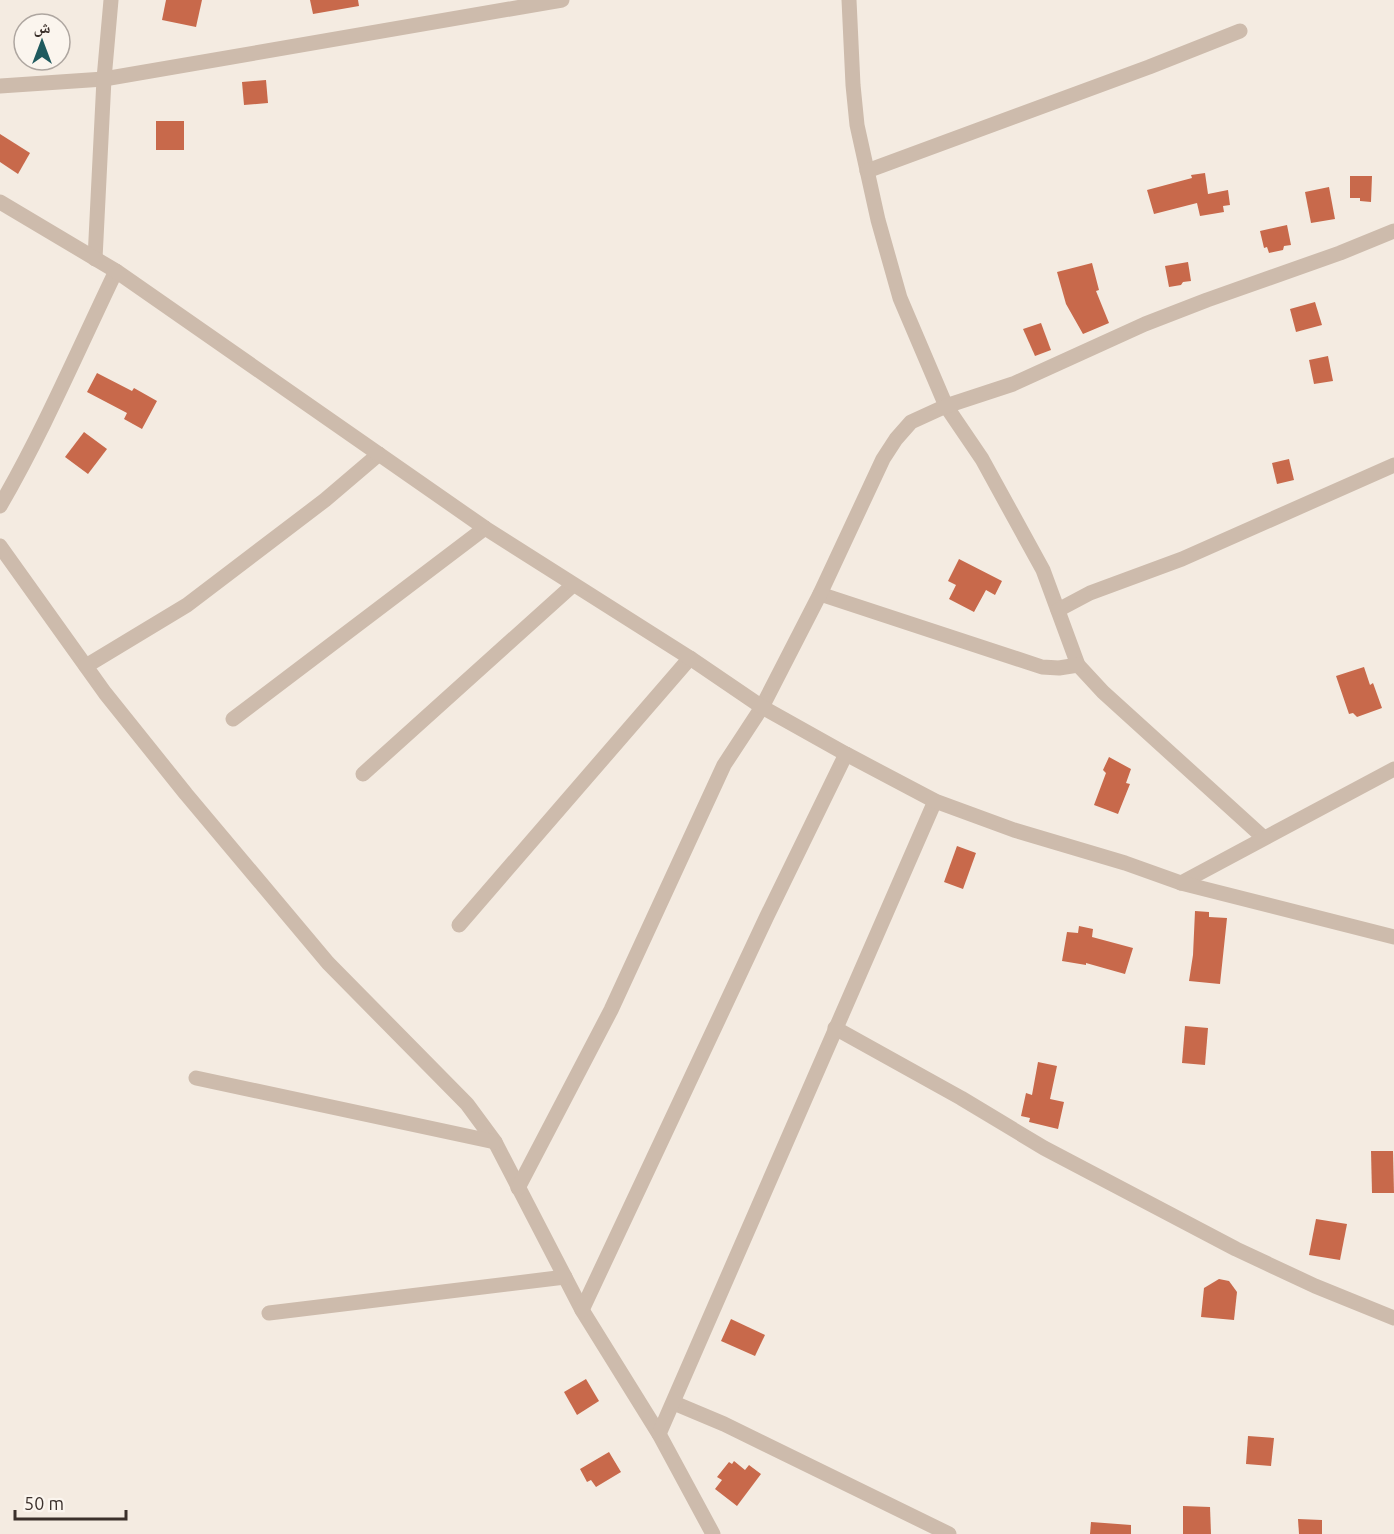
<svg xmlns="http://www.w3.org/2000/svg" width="1394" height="1534" font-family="Ubuntu,'Noto Naskh Arabic',sans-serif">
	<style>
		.building { fill: #c8694b }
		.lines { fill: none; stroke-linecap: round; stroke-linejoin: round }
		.minor { stroke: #cdbbac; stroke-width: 15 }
		.tertiary { stroke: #cdbbac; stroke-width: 15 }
	</style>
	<rect width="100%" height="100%" fill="#f4ebe1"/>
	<!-- building -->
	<g class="building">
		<polygon points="166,0 202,0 196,27 162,20"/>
		<polygon points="310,0 358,0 359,6 313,14"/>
		<polygon points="266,80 268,103 244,105 242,82"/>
		<rect x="156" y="121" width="28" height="29"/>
		<polygon points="0,134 30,153 18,174 0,162"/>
		<polygon points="1205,173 1208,194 1228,190 1230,205 1223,206 1224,212 1200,216 1197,203 1154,214 1147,190 1192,178 1191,175"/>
		<polygon points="1350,176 1372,176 1371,202 1360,201 1360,198 1350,198"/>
		<polygon points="1329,187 1335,219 1311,223 1305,192"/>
		<polygon points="1287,225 1291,245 1284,246 1283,250 1269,253 1267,247 1264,248 1260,231"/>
		<polygon points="1188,262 1191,281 1183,282 1181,285 1169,287 1165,266"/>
		<polygon points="1092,263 1099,290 1096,291 1109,323 1083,334 1066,304 1057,272"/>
		<polygon points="1315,302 1322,325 1296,332 1290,309"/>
		<polygon points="1041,323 1051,350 1035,356 1023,329"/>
		<polygon points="1328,356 1333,381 1314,384 1309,360"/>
		<polygon points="97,373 132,391 134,388 157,401 142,429 124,419 127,413 87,392"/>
		<polygon points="84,432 107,449 88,474 65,457"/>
		<polygon points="1289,459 1294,480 1277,484 1272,463"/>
		<polygon points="959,559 1002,581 995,595 986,590 974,612 949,599 956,585 948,581"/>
		<polygon points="1364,667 1370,685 1373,683 1382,708 1357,717 1353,713 1349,714 1336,676"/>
		<polygon points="1109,757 1131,769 1126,783 1130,784 1118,814 1094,805 1106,773 1103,770"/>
		<polygon points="957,846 976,853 963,889 944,882"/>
		<polygon points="1195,911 1209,912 1209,917 1227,918 1220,984 1189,981 1193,955"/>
		<polygon points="1079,926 1093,929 1092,937 1133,948 1125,974 1086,963 1086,965 1062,961 1067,932 1078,933"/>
		<polygon points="1185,1026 1208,1028 1205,1065 1182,1063"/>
		<polygon points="1038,1062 1057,1066 1050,1099 1064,1102 1058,1129 1029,1122 1030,1118 1021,1116 1026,1093 1032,1095"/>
		<polygon points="1371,1151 1393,1151 1394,1193 1372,1193"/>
		<polygon points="1316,1219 1347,1224 1340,1260 1309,1255"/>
		<polygon points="1219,1279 1229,1281 1237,1292 1234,1320 1201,1317 1204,1288"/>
		<polygon points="731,1319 765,1335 755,1356 721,1341"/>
		<polygon points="586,1379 599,1401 577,1415 564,1392"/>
		<polygon points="1248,1436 1274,1438 1271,1466 1246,1464"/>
		<polygon points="609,1452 621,1472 596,1487 591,1480 587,1482 580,1469"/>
		<polygon points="734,1461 745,1470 749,1465 761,1474 737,1506 715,1489 722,1480 717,1477 729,1462 732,1464"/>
		<polygon points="1183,1506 1210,1507 1211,1534 1183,1534"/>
		<polygon points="1298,1519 1322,1520 1322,1534 1299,1534"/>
		<polygon points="1091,1522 1131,1525 1131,1534 1090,1534"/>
	</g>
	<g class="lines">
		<!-- minor -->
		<g class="minor">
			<polyline points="849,0 853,85 857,125 878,220 900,298 946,406 982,459 1043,570 1078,665 1103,692 1264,838"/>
			<polyline points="0,86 104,79 562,0"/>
			<polyline points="867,171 1149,67 1240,31"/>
			<polyline points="95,259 104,79 111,0"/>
			<path d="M 0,506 C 44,430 78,350 116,271"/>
			<polyline points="0,546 105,693 186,794 328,963 467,1104 495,1142 582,1310 659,1434 713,1534"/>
			<polyline points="820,594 1042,667 1059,668 1078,665"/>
			<polyline points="1058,610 1090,593 1182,559 1394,465"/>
			<polyline points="86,666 187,605 325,500 379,454"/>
			<polyline points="233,719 485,528"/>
			<polyline points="363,774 573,585"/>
			<polyline points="1181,883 1394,769"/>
			<polyline points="459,925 690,658"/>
			<polyline points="835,1028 961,1098 1044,1148 1236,1249 1315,1286 1394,1318"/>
			<polyline points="196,1078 495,1142"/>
			<polyline points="518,1188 611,1010 724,765 762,707 820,594 883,459 896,439 911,422 946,406 1013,384 1145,324 1207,300 1340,253 1394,231"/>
			<polyline points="582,1310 767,916 846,754"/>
			<polyline points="269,1313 565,1277"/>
			<polyline points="674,1403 724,1424 949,1534"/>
			<polyline points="659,1434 935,801"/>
		</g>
		<!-- tertiary -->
		<polyline class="tertiary" points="0,202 116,271 485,528 690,658 762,707 846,754 935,801 1014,830 1125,863 1181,883 1394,937"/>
	</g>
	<!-- north arrow -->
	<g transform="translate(42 42)"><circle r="28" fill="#fbf5ee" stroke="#aea6a0" stroke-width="1.5"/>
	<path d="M0-4.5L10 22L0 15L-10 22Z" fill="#1f5a5e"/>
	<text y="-9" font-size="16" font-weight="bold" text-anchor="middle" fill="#3b302b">ش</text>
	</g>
	<!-- scale -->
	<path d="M15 1510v9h111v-9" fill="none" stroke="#3b302b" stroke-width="3"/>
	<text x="24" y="1510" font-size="18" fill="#3b302b" stroke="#fbf5ee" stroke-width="4.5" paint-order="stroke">50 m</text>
</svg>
